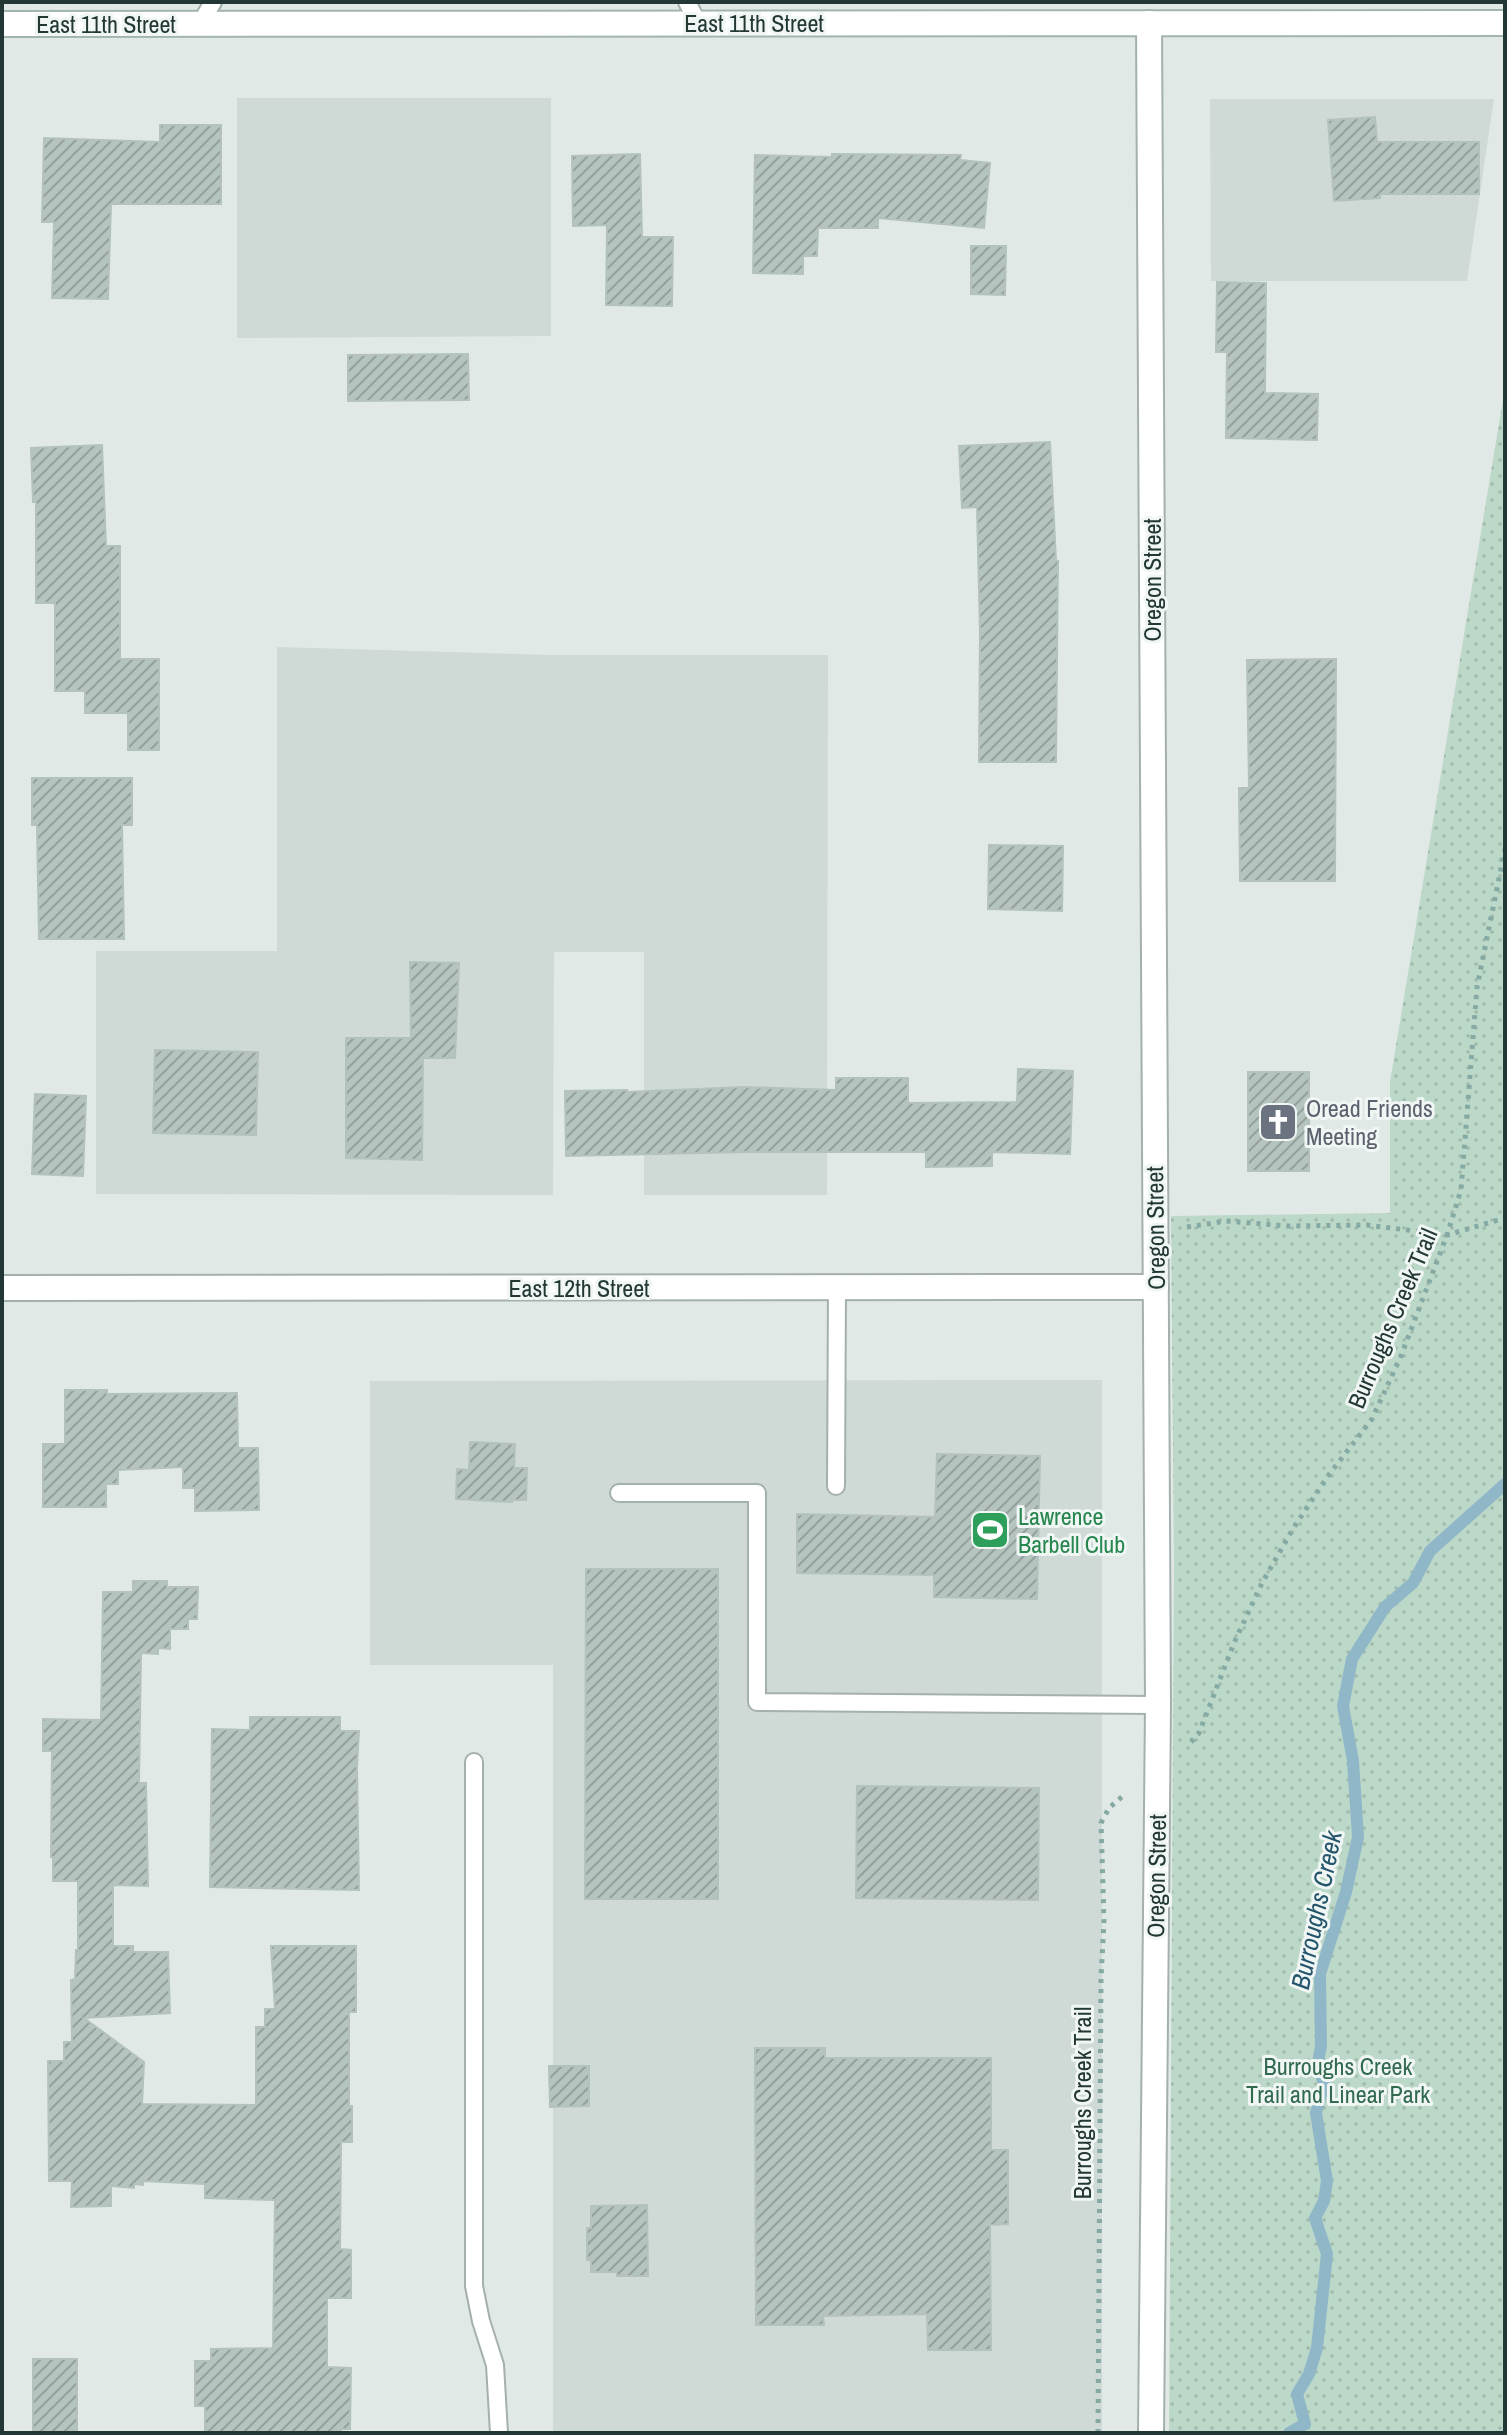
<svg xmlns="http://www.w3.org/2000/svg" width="1507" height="2435" font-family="'Archivo Narrow',sans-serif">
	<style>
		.built { fill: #cfd9d6 }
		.park { fill: url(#park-dots) }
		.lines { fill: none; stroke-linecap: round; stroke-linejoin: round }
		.stream { stroke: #8fb7c8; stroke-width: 12 }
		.building { fill: url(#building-hatch); stroke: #b4c2be; stroke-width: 2 }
		.service-casing { stroke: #a4b0ae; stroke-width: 20 }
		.minor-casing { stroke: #a4b0ae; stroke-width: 28 }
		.secondary-casing { stroke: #a1b4b0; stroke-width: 28 }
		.path { stroke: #85a9a3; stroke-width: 5; stroke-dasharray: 4 6; stroke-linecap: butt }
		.service { stroke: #fff; stroke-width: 16 }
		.minor { stroke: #fff; stroke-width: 24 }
		.secondary { stroke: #fff; stroke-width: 24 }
		.labels { text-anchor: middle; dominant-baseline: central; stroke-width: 6; stroke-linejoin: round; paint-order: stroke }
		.street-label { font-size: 24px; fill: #233835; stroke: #f0f6f4 }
		.worship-label { font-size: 24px; fill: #5b616d; stroke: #f0f6f4; text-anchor: start }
		.leisure-label { font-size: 24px; fill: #27864d; stroke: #f0f6f4; text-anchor: start }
		.park-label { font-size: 24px; fill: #326a50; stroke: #f0f6f4 }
		.water-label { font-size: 26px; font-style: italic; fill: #25556c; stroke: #f0f6f4 }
	</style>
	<defs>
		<pattern id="park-dots" width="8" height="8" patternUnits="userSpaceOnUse" patternTransform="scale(2)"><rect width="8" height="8" fill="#bcd8c8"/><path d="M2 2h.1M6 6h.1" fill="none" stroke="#a1baac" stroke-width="1.8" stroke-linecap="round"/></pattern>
		<pattern id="building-hatch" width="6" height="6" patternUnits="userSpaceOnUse" patternTransform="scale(2)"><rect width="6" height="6" fill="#b6c4c0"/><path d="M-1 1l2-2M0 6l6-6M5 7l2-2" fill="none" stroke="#94a09d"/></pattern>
	</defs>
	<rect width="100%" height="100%" fill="#e1e9e7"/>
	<!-- built -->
	<g class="built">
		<polygon points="237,98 551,98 551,336 237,338"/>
		<polygon points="1210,99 1494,99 1467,281 1211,281"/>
		<polygon points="277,647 553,655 828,655 827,1195 644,1195 644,952 554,952 553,1195 96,1194 96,951 277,951"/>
		<polygon points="1102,1380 1102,2433 553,2433 553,1665 370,1665 370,1381"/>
	</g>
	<!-- park -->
	<polygon class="park" points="1505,387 1505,2433 1169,2433 1174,1570 1171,1216 1390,1213 1390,1082"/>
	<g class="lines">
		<!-- stream -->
		<polyline class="stream" points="1289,2433 1305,2424 1297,2394 1309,2374 1317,2348 1327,2254 1315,2218 1324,2201 1327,2181 1316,2113 1324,2084 1318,2063 1321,2046 1320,1974 1346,1892 1358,1837 1353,1761 1343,1706 1352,1659 1385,1607 1413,1583 1430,1551 1505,1484"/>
	</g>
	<!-- building -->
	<g class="building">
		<polygon points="1375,117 1377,142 1479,142 1479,194 1380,194 1380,198 1334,201 1328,120"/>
		<polygon points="160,125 221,125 221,204 111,204 108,299 52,298 54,222 42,222 44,138 160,142"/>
		<polygon points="640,154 642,237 673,237 672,306 606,305 607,225 573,226 572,156"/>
		<polygon points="832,154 961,155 960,160 990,163 984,228 878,218 878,228 818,228 817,256 803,256 803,274 753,273 755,155 832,157"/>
		<polygon points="971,246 1006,246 1005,295 971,294"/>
		<polygon points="1217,282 1266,283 1265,393 1318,394 1317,440 1226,438 1227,352 1216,352"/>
		<polygon points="468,354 469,400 348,401 348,355"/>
		<polygon points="1050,442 1056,561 1058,561 1056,762 979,762 980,633 977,507 962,508 959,446"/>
		<polygon points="102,445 106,546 120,546 120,659 159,659 159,750 128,750 128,713 85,713 85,691 55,691 55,603 36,603 36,502 33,502 31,448"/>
		<polygon points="1336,659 1335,881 1240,881 1239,788 1249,788 1247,660"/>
		<polygon points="32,778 132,778 132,825 122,825 124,939 39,939 37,825 32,825"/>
		<polygon points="989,845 1063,846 1062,911 988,909"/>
		<polygon points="410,962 459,963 455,1058 423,1058 422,1160 346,1158 346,1038 411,1038"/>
		<polygon points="155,1050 258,1052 256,1135 153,1133"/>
		<polygon points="1018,1069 1073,1071 1070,1154 992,1152 992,1166 926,1167 926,1152 747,1152 566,1156 565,1091 627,1090 627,1092 744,1087 836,1090 836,1078 908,1078 908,1103 1017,1102"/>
		<rect x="1248" y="1072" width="61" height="99"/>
		<polygon points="35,1094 86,1096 83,1176 32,1174"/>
		<polygon points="65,1390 107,1390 107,1394 237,1393 238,1448 258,1448 259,1510 195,1511 195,1488 183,1488 183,1467 118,1470 118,1484 106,1484 106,1507 43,1507 43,1444 65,1444"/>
		<polygon points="470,1442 515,1444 514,1468 527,1468 526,1500 512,1500 512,1502 456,1499 457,1469 469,1470"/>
		<polygon points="937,1454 1040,1456 1037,1599 934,1597 934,1575 797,1573 797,1514 935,1517"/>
		<polygon points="586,1569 718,1569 718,1899 585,1899"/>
		<polygon points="133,1581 167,1581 167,1587 198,1587 197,1619 188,1619 188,1629 170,1629 170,1649 158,1648 158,1654 141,1653 139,1783 146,1783 148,1886 113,1885 113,1946 133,1946 133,1952 168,1952 170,2013 84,2018 144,2062 142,2104 256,2105 256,2027 265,2027 265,2009 275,2009 271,1946 356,1946 356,2012 349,2012 349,2106 352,2106 352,2142 341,2142 340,2249 351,2250 351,2298 327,2298 327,2367 351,2368 350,2429 341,2429 341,2433 205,2433 205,2406 195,2406 195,2361 211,2361 211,2349 273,2348 275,2200 205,2198 205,2184 143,2181 143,2185 134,2184 134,2188 111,2186 111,2206 71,2207 72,2181 49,2181 48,2061 64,2061 64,2042 72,2042 71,1980 75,1979 76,1950 78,1950 78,1881 53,1881 53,1857 51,1857 52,1751 43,1751 43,1719 101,1720 103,1592 133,1592"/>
		<polygon points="250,1717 340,1717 340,1731 359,1731 357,1767 359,1890 210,1887 212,1729 250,1730"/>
		<polygon points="857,1786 1039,1788 1038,1900 856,1898"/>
		<polygon points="755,2048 825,2048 825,2058 991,2058 991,2150 1008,2150 1008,2224 990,2225 991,2350 928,2350 927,2314 823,2316 824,2325 756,2325"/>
		<polygon points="549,2066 589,2066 589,2106 550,2107"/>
		<polygon points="647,2205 648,2276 617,2276 617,2272 591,2272 591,2260 587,2260 587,2228 591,2228 591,2206"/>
		<rect x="33" y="2359" width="44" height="74"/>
	</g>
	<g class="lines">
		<defs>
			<g id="service">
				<polyline points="687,2 698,23"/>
				<polyline points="200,24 213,2"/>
				<polyline points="836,1486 837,1288"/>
				<polyline points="619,1493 757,1493 757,1702 1158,1705"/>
				<polyline points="474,1762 474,2286 481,2321 495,2365 499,2433"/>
			</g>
			<g id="minor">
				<polyline points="1149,23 1158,1705 1151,2433"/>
				<polyline points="2,1288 1156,1287"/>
			</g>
			<polyline id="secondary" points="2,24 1505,23"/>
		</defs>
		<!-- service casing -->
		<use href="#service" class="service-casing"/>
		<!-- minor casing -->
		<use href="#minor" class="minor-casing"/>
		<!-- secondary casing -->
		<use href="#secondary" class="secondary-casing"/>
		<!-- path -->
		<g class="path">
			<polyline points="1187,1227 1226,1221 1288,1226 1367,1225 1447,1235 1505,1218"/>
			<polyline points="1191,1742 1199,1733 1234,1643 1262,1583 1294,1527 1328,1476 1372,1419 1401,1356 1447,1235 1461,1190 1477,987 1505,849"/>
			<polyline points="1098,2433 1101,1978 1104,1921 1101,1823 1109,1808 1124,1795"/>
		</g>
		<!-- service -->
		<use href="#service" class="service"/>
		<!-- minor -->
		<use href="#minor" class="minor"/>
		<!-- secondary -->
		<use href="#secondary" class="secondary"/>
	</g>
	<!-- icons -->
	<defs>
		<symbol id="church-square" viewBox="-11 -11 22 22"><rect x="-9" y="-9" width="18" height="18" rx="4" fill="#6b7280" stroke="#f0f6f4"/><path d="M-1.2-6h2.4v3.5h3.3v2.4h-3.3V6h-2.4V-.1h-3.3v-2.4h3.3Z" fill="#fff"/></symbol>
		<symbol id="stadium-square" viewBox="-11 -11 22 22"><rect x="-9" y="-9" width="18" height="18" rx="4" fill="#2e9e5b" stroke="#f0f6f4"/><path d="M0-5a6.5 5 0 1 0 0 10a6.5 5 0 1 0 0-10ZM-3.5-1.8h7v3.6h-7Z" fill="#fff"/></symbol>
	</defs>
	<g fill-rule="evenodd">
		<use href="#church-square" x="1256" y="1100" width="44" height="44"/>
		<use href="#stadium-square" x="968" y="1508" width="44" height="44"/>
	</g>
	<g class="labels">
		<!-- street labels -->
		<g class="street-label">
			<text x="754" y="23">East 11th Street</text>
			<text x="106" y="24">East 11th Street</text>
			<text transform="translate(1152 580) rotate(-90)">Oregon Street</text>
			<text transform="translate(1155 1228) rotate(-91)">Oregon Street</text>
			<text x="579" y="1288">East 12th Street</text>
			<text transform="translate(1392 1318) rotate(-67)">Burroughs Creek Trail</text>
			<text transform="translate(1156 1876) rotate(-89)">Oregon Street</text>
			<text transform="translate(1082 2103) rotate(-90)">Burroughs Creek Trail</text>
		</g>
		<!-- worship labels -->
		<g class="worship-label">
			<text x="1306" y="1108">Oread Friends<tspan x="1306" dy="28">Meeting</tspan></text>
		</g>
		<!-- leisure labels -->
		<g class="leisure-label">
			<text x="1018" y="1516">Lawrence<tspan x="1018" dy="28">Barbell Club</tspan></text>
		</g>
		<!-- park labels -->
		<g class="park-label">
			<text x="1338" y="2066">Burroughs Creek<tspan x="1338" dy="28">Trail and Linear Park</tspan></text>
		</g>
		<!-- water labels -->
		<g class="water-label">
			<text transform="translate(1316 1910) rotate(-78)">Burroughs Creek</text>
		</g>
	</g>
	<!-- border -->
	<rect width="1507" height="2435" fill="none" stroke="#233835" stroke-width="8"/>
</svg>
